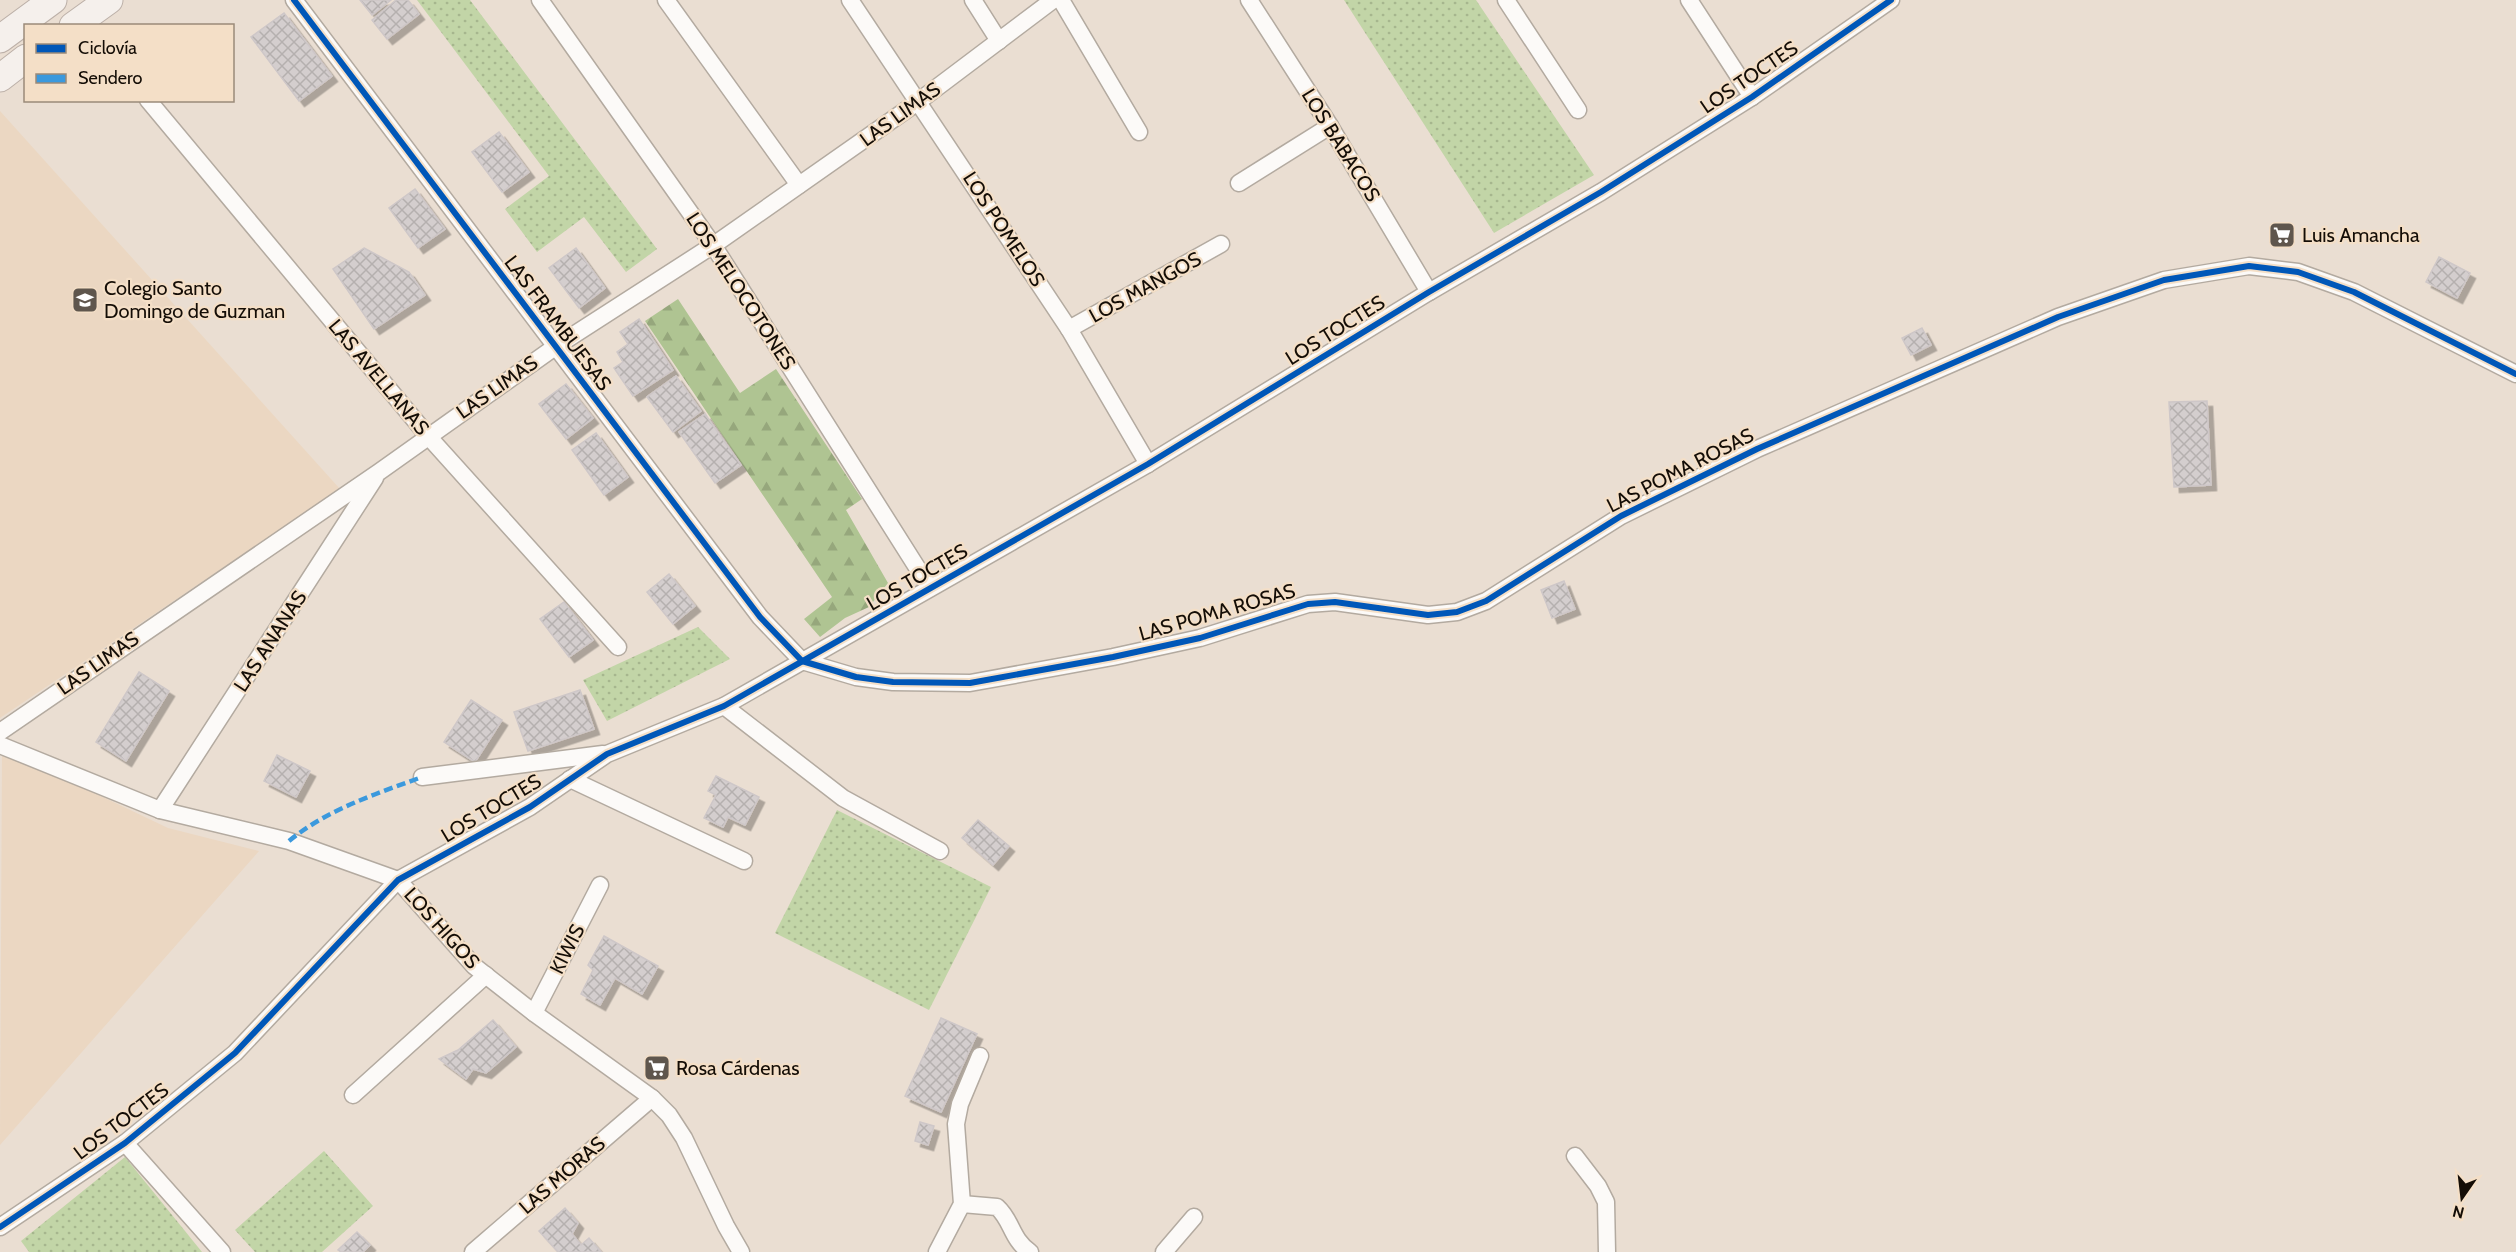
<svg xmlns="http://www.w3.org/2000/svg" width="2516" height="1252" font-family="Cabin,sans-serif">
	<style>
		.built { fill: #ebd7c2 }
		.forest { fill: url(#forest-firs) }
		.park { fill: url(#park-dots) }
		.building { fill: url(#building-cross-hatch); stroke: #cec7c8; stroke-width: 1.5; filter: url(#shadow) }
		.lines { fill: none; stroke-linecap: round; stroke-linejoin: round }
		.minor-casing { stroke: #b3aaa0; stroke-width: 19 }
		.primary-casing { stroke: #bcb0a8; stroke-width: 29 }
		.minor { stroke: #fcfaf8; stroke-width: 16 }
		.primary { stroke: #f5f0ec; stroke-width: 27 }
		.quiet { stroke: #3b99dd; stroke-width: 4.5; stroke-dasharray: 9 4.5; stroke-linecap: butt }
		.cycleway-casing { stroke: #f4dfc7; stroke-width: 10 }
		.cycleway { stroke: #0057b8; stroke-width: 6 }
		.labels { text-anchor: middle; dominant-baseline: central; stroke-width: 4.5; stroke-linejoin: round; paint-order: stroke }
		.street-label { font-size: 20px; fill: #140d06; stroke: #f4dfc7 }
		.poi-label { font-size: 20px; fill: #140d06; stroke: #f4dfc7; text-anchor: start }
	</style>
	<defs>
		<pattern id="forest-firs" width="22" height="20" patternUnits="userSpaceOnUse" patternTransform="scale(1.5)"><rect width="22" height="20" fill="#afc492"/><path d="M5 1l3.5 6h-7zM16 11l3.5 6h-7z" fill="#96a77c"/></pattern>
		<pattern id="park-dots" width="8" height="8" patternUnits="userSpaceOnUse" patternTransform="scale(1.5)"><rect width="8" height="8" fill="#c2d5a7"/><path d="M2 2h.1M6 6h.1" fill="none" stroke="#a6b68e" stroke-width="1.8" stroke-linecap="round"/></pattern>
		<pattern id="building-cross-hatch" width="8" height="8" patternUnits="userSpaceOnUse" patternTransform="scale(1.5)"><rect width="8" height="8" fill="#d4cece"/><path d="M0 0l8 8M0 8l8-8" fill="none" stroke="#b5b0af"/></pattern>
		<filter id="shadow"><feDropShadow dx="5.5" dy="5.5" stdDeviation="0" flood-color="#0004"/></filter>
	</defs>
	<rect width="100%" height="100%" fill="#eaded2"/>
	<!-- built -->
	<g class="built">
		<polygon points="0,111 340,489 0,718"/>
		<polygon points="2,749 168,828 259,851 0,1145"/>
	</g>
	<!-- forest -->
	<polygon class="forest" points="678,299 740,393 776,369 862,499 846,510 888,583 869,607 845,618 820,637 804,619 832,597 645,321"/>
	<!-- park -->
	<g class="park">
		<polygon points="417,0 470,0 657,249 626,272 584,217 537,252 505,209 549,176"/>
		<polygon points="1344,0 1476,0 1594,175 1494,233"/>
		<polygon points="698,627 730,659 607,721 583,680"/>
		<polygon points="837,810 991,887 929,1010 775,933"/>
		<polygon points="324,1151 373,1206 322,1252 255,1252 235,1230"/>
		<polygon points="125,1157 202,1252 29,1252 21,1241"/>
	</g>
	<!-- building -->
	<g class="building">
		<polygon points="360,0 391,0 372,15"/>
		<polygon points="396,0 408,0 419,14 387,39 372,20"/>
		<polygon points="284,13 332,76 299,101 251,37"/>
		<polygon points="499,132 529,172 502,192 472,152"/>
		<polygon points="415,189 445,229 418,248 389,208"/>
		<polygon points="364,248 409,272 425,295 374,329 333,269"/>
		<polygon points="576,248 605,288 579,308 549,268"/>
		<polygon points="2439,257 2470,273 2457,298 2426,282"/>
		<polygon points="639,319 673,370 633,396 614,368 623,362 617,352 628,344 620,332"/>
		<polygon points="1922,328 1931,345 1911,355 1902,338"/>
		<polygon points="676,376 701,411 673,432 647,397"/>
		<polygon points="566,384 593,418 566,439 539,404"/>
		<polygon points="2207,401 2211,485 2174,487 2169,402"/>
		<polygon points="705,414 741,465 715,483 679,432"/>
		<polygon points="596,433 628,477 604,495 572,450"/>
		<polygon points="669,574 695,606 673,624 647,592"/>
		<polygon points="1564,581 1575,609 1552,618 1541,590"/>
		<polygon points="564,602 593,640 569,657 540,619"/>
		<polygon points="139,672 169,691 126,761 96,742"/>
		<polygon points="580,690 594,729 528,751 514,712"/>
		<polygon points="471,700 502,720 475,762 444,742"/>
		<polygon points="277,755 310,771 296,797 264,781"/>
		<polygon points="716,776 759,797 745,825 728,817 723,827 704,818 716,795 708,791"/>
		<polygon points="978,820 1009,846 993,865 962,838"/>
		<polygon points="604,936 658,966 642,994 615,978 600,1005 581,994 593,970 588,965"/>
		<polygon points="941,1018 977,1034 941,1112 905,1096"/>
		<polygon points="493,1020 516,1047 486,1073 473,1069 466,1079 439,1059 458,1050"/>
		<polygon points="920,1122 934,1126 928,1145 915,1141"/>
		<polygon points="565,1208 578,1223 572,1234 581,1245 589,1238 601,1252 558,1252 539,1231"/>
		<polygon points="357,1232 370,1245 363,1252 341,1252 338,1250"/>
	</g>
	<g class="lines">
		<defs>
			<g id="minor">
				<polyline points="294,0 760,617 802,661 856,677 893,682 970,683 1113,657 1200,638 1308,604 1335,602 1428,615 1457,612 1486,601 1621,516 1757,449 2058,317 2164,280 2249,266 2298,272 2354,292 2516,374"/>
				<polyline points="540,0 713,245 930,588"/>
				<polyline points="666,0 799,185"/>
				<polyline points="850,0 1069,329 1148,464"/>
				<polyline points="973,0 999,41"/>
				<polyline points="1061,0 1139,132"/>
				<polyline points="1249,0 1330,126 1429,292"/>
				<polyline points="1506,0 1578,110"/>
				<polyline points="1689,0 1752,97"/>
				<polyline points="148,100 428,436 618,647"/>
				<polyline points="1239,183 1330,126"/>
				<polyline points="1069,329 1221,244"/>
				<polyline points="724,706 843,798 940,851"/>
				<polyline points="0,732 379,472 555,347 718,242 919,101 1053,0"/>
				<polyline points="0,745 160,810 289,841 398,880 474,966 534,1013 652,1098 669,1115 684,1138 726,1226 741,1252"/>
				<polyline points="422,777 603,754"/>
				<polyline points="570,779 744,861"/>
				<polyline points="160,810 375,478"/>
				<polyline points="534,1013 600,885"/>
				<polyline points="353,1095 486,975"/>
				<polyline points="125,1143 222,1252"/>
				<polyline points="1575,1156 1598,1186 1606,1202 1607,1252"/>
				<path d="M 962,1204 L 997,1207 C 1012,1220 1011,1239 1030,1252"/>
				<polyline points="0,1227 125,1143 235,1053 398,880 530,807 607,754 724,706 1148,464 1429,292 1601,192 1752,97 1891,0"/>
				<polyline points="473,1252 652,1098"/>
				<polyline points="937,1252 962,1204 956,1124 960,1104 980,1056"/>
				<polyline points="1164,1252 1194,1217"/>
			</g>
			<g id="primary">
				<polyline points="73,26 109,0"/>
				<polyline points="0,39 53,0"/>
				<polyline points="0,78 26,58"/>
			</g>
		</defs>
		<!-- minor casing -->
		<use href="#minor" class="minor-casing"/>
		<!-- primary casing -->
		<use href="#primary" class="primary-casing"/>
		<!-- minor -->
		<use href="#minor" class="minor"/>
		<!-- primary -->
		<use href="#primary" class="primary"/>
		<!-- quiet -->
		<path class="quiet" d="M 289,841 C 328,809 376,794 422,777"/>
		<defs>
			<g id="cycleway">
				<polyline points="294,0 760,617 802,661 856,677 893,682 970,683 1113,657 1200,638 1308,604 1335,602 1428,615 1457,612 1486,601 1621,516 1757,449 2058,317 2164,280 2249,266 2298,272 2354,292 2516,374"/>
				<polyline points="0,1227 125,1143 235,1053 398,880 530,807 607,754 724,706 1148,464 1429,292 1601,192 1752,97 1891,0"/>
			</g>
		</defs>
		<!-- cycleway casing -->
		<use href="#cycleway" class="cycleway-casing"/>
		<!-- cycleway -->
		<use href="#cycleway" class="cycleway"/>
	</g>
	<!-- icons -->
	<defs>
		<symbol id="supermarket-square" viewBox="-11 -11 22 22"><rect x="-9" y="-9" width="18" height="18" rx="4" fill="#5f564d" stroke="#f4dfc7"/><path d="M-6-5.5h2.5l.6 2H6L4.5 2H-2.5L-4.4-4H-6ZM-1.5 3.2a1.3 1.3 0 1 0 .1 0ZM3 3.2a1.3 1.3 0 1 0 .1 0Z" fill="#fff"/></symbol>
		<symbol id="university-square" viewBox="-11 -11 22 22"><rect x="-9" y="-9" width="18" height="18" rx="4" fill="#5f564d" stroke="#f4dfc7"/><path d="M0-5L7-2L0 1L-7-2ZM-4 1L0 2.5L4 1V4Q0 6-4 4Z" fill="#fff"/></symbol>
	</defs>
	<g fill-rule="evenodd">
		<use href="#supermarket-square" x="2267" y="220" width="30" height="30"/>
		<use href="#university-square" x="70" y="285" width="30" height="30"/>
		<use href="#supermarket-square" x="642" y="1053" width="30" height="30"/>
	</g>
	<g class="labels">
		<!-- street labels -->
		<g class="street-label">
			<text transform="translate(1749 77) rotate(-34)">LOS TOCTES</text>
			<text transform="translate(900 114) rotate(-36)">LAS LIMAS</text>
			<text transform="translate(1341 145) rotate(58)">LOS BABACOS</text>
			<text transform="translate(1004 229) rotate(57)">LOS POMELOS</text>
			<text transform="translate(1145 287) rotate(-29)">LOS MANGOS</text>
			<text transform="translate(741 291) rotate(57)">LOS MELOCOTONES</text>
			<text transform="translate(558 323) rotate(53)">LAS FRAMBUESAS</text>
			<text transform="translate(1335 330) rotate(-32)">LOS TOCTES</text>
			<text transform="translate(379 377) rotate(50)">LAS AVELLANAS</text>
			<text transform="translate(497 387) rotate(-35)">LAS LIMAS</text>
			<text transform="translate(1680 470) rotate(-27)">LAS POMA ROSAS</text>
			<text transform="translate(917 577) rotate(-30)">LOS TOCTES</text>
			<text transform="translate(1217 612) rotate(-16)">LAS POMA ROSAS</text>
			<text transform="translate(270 641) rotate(-57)">LAS ANANAS</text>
			<text transform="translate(98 663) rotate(-35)">LAS LIMAS</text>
			<text transform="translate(491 808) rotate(-31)">LOS TOCTES</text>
			<text transform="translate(442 928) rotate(48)">LOS HIGOS</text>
			<text transform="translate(567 949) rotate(-63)">KIWIS</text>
			<text transform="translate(121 1121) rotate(-37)">LOS TOCTES</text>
			<text transform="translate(562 1175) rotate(-41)">LAS MORAS</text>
		</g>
		<!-- poi labels -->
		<g class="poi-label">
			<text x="2302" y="235">Luis Amancha</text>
			<text x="104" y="288">Colegio Santo<tspan x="104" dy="23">Domingo de Guzman</tspan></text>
			<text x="676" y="1068">Rosa Cárdenas</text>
		</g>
	</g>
	<!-- legend -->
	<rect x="24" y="24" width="210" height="78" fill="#f4dfc7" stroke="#9a8b7a" stroke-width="1.5"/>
	<rect x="36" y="44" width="30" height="9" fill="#0057b8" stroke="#9a8b7a" stroke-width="1.5"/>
	<text x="78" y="54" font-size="18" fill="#140d06">Ciclovía</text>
	<rect x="36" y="74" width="30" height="9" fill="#3b99dd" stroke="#9a8b7a" stroke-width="1.5"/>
	<text x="78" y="84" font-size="18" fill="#140d06">Sendero</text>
	<!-- north arrow -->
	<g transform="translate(2462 1198) rotate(194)" stroke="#f4dfc7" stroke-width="4.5" paint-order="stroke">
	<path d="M0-4.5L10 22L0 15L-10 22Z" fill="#140d06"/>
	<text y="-9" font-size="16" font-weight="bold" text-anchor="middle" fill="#140d06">N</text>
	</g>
</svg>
